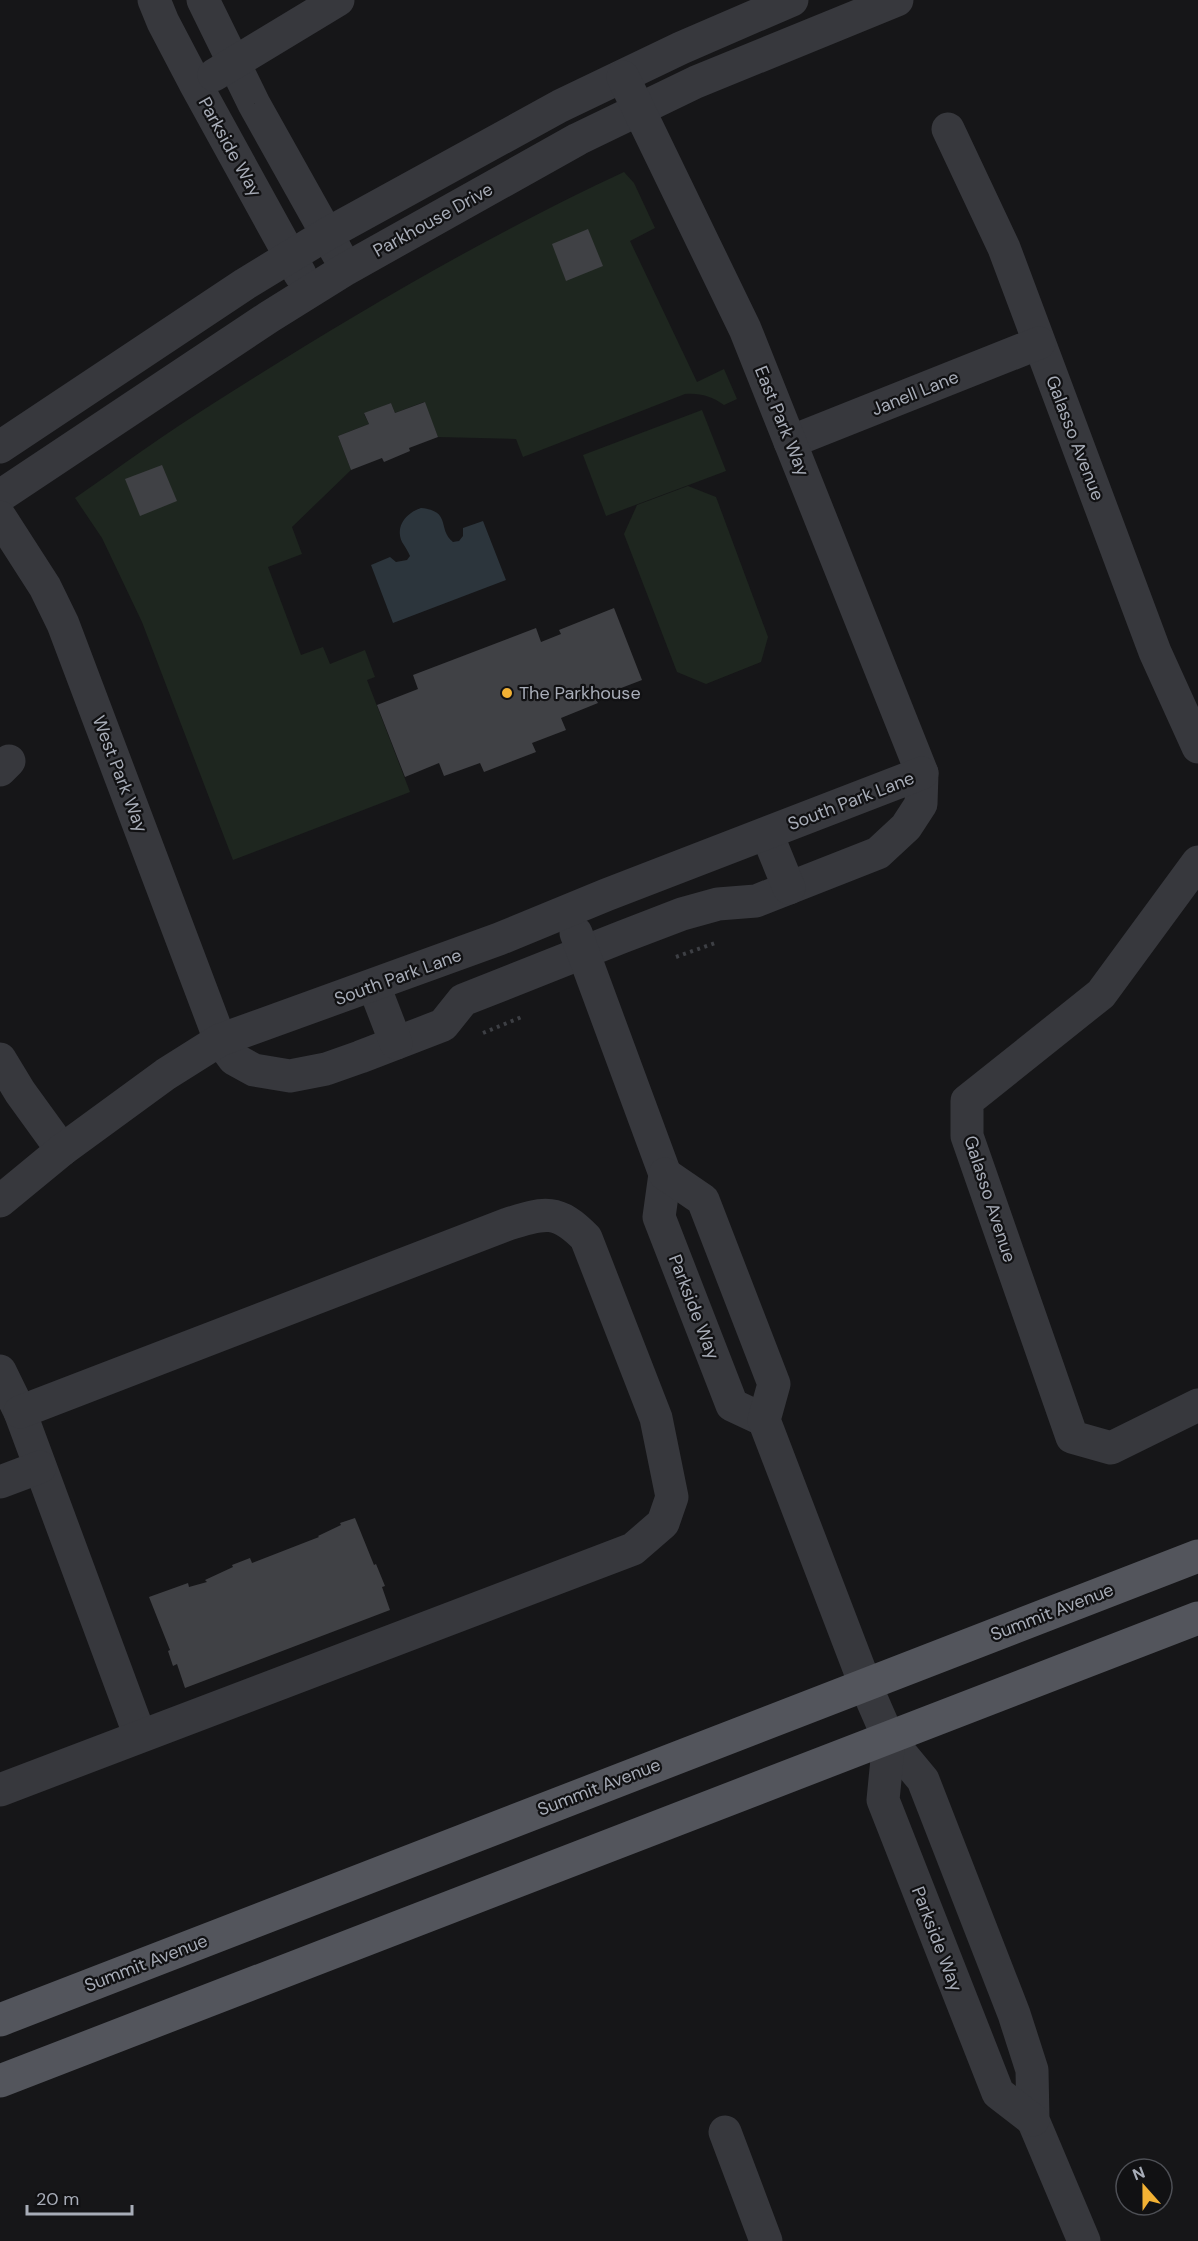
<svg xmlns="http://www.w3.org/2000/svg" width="1198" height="2241" font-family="'DM Sans',sans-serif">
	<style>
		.green { fill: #1e261f }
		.water { fill: #2c353c }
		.building { fill: #404145 }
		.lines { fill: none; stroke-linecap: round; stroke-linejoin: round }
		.path { stroke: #3d3f44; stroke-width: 4; stroke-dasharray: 3 4.5; stroke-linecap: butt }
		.minor { stroke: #37383d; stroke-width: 33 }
		.major { stroke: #53555c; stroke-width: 33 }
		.poi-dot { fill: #f2b134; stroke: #111113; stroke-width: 2 }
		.labels { text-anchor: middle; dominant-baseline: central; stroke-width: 4.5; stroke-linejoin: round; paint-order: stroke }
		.street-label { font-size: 18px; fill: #a8adb8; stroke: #111113 }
		.poi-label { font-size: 18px; fill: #a8adb8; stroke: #111113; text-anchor: start }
	</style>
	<rect width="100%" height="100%" fill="#161618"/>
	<!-- green -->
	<g class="green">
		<path d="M 624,172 L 634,183 L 655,228 L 630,241 L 697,382 L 724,369 L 737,399 L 724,405 C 711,396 701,393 685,394 L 523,457 L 516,439 L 438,437 L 424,402 L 395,413 L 391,403 L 364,414 L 369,424 L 338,436 L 351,470 L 292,527 L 302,554 L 268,567 L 301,655 L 323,647 L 330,664 L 365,650 L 375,677 L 367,680 L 410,792 L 233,860 L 142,622 L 102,538 L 75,498 C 121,466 166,433 214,403 C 346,319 482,238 624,172 Z"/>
		<polygon points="702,410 726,471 606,516 583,455"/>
		<polygon points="688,486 716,497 768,637 761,662 706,684 677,672 624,534 637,505"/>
	</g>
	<!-- water -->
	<path class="water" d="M 421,508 C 452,511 437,529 453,542 L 459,541 L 463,536 L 463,528 L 483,521 L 506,580 L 393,623 L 371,565 L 390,557 L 396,562 L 407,560 L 410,556 C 408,551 405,547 402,542 C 395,526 406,513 421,508 Z"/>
	<!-- building -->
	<g class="building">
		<polygon points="588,229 603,266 566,281 552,244"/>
		<polygon points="425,402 438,437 409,448 410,451 384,462 382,458 351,470 338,436 369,424 364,413 391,403 395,413"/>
		<polygon points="162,465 177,501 140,516 125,479"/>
		<polygon points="614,608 642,680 595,698 598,703 561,718 566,730 532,743 536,752 484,772 480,763 444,776 439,763 405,777 377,705 418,689 413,675 536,628 541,642 561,634 559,630"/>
		<polygon points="355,1518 374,1565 376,1564 385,1586 382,1587 390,1610 185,1688 177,1664 173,1666 168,1651 170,1650 149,1597 188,1583 189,1587 207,1582 205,1580 233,1567 232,1565 250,1558 252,1563 319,1537 318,1536 341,1525 340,1523"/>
	</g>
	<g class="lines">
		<!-- path -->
		<g class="path">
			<polyline points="676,957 715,943"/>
			<polyline points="483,1033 524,1016"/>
		</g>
		<!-- minor -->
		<g class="minor">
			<polyline points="154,0 163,22 196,85 300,274"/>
			<polyline points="203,0 254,104 338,254"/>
			<polyline points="214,75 338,0"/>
			<polyline points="948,129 1004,248 1155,652 1198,747"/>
			<polyline points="790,442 1039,343"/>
			<polyline points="0,447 245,284 327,234 560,106 681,48 792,0"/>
			<polyline points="0,496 269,317 346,269 578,139 696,82 897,0"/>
			<polyline points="0,517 45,587 63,624 220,1040 234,1059 254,1070 290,1076 326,1069 360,1057 443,1025 463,1000 622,937 682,914 718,904 756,901 878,853 906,827 921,804 922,773 745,329 623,77"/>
			<polyline points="0,770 9,761"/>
			<polyline points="767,834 789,888"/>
			<polyline points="1198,862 1101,994 967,1101 967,1136 1072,1437 1111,1448 1198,1405"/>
			<polyline points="576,933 665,1174 659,1217 732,1405 764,1420"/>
			<polyline points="374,986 396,1043"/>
			<polyline points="0,1059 20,1092 62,1150"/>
			<polyline points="665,1174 703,1200 774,1384 764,1420 865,1684 889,1739 923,1780 1014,2014 1032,2070 1033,2120 1084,2241"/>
			<polyline points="0,1201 62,1150 166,1074 220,1040 499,939 606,895 922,773"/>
			<polyline points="0,1371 20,1412 140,1736"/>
			<polyline points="0,1482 40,1467"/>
			<polyline points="889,1739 883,1800 998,2093 1033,2120"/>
			<path d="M 0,1790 L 633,1549 L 663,1523 L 672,1497 L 656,1418 L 586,1238 C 558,1209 545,1212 508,1224 L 20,1412"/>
			<polyline points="725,2132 766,2241"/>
		</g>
		<!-- major -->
		<g class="major">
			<polyline points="0,2020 1198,1556"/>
			<polyline points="0,2081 1198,1618"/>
		</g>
	</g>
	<!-- markers -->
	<circle class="poi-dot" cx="507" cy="693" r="6"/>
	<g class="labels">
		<!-- street labels -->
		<g class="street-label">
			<text transform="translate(230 147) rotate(61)">Parkside Way</text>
			<text transform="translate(433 220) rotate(-29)">Parkhouse Drive</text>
			<text transform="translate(915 393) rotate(-22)">Janell Lane</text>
			<text transform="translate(782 421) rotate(68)">East Park Way</text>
			<text transform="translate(1075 438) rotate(69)">Galasso Avenue</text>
			<text transform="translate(120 774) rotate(69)">West Park Way</text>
			<text transform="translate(851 801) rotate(-21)">South Park Lane</text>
			<text transform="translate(398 977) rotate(-20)">South Park Lane</text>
			<text transform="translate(990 1199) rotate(72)">Galasso Avenue</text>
			<text transform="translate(694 1307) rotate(69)">Parkside Way</text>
			<text transform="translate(1052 1612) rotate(-21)">Summit Avenue</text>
			<text transform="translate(599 1787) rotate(-21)">Summit Avenue</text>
			<text transform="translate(937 1939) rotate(69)">Parkside Way</text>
			<text transform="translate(146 1963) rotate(-21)">Summit Avenue</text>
		</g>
		<!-- poi labels -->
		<g class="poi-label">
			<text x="519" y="693">The Parkhouse</text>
		</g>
	</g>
	<!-- north arrow -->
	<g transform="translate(1144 2187) rotate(339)"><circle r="28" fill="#111113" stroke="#4d4f55" stroke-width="1.5"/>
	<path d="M0-4.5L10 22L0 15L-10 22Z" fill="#f2b134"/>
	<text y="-9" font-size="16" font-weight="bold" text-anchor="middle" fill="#a8adb8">N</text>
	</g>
	<!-- scale -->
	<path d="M27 2205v9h105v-9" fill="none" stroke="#a8adb8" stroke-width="3"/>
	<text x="36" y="2205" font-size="18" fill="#a8adb8" stroke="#111113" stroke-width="4.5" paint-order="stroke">20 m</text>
</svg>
